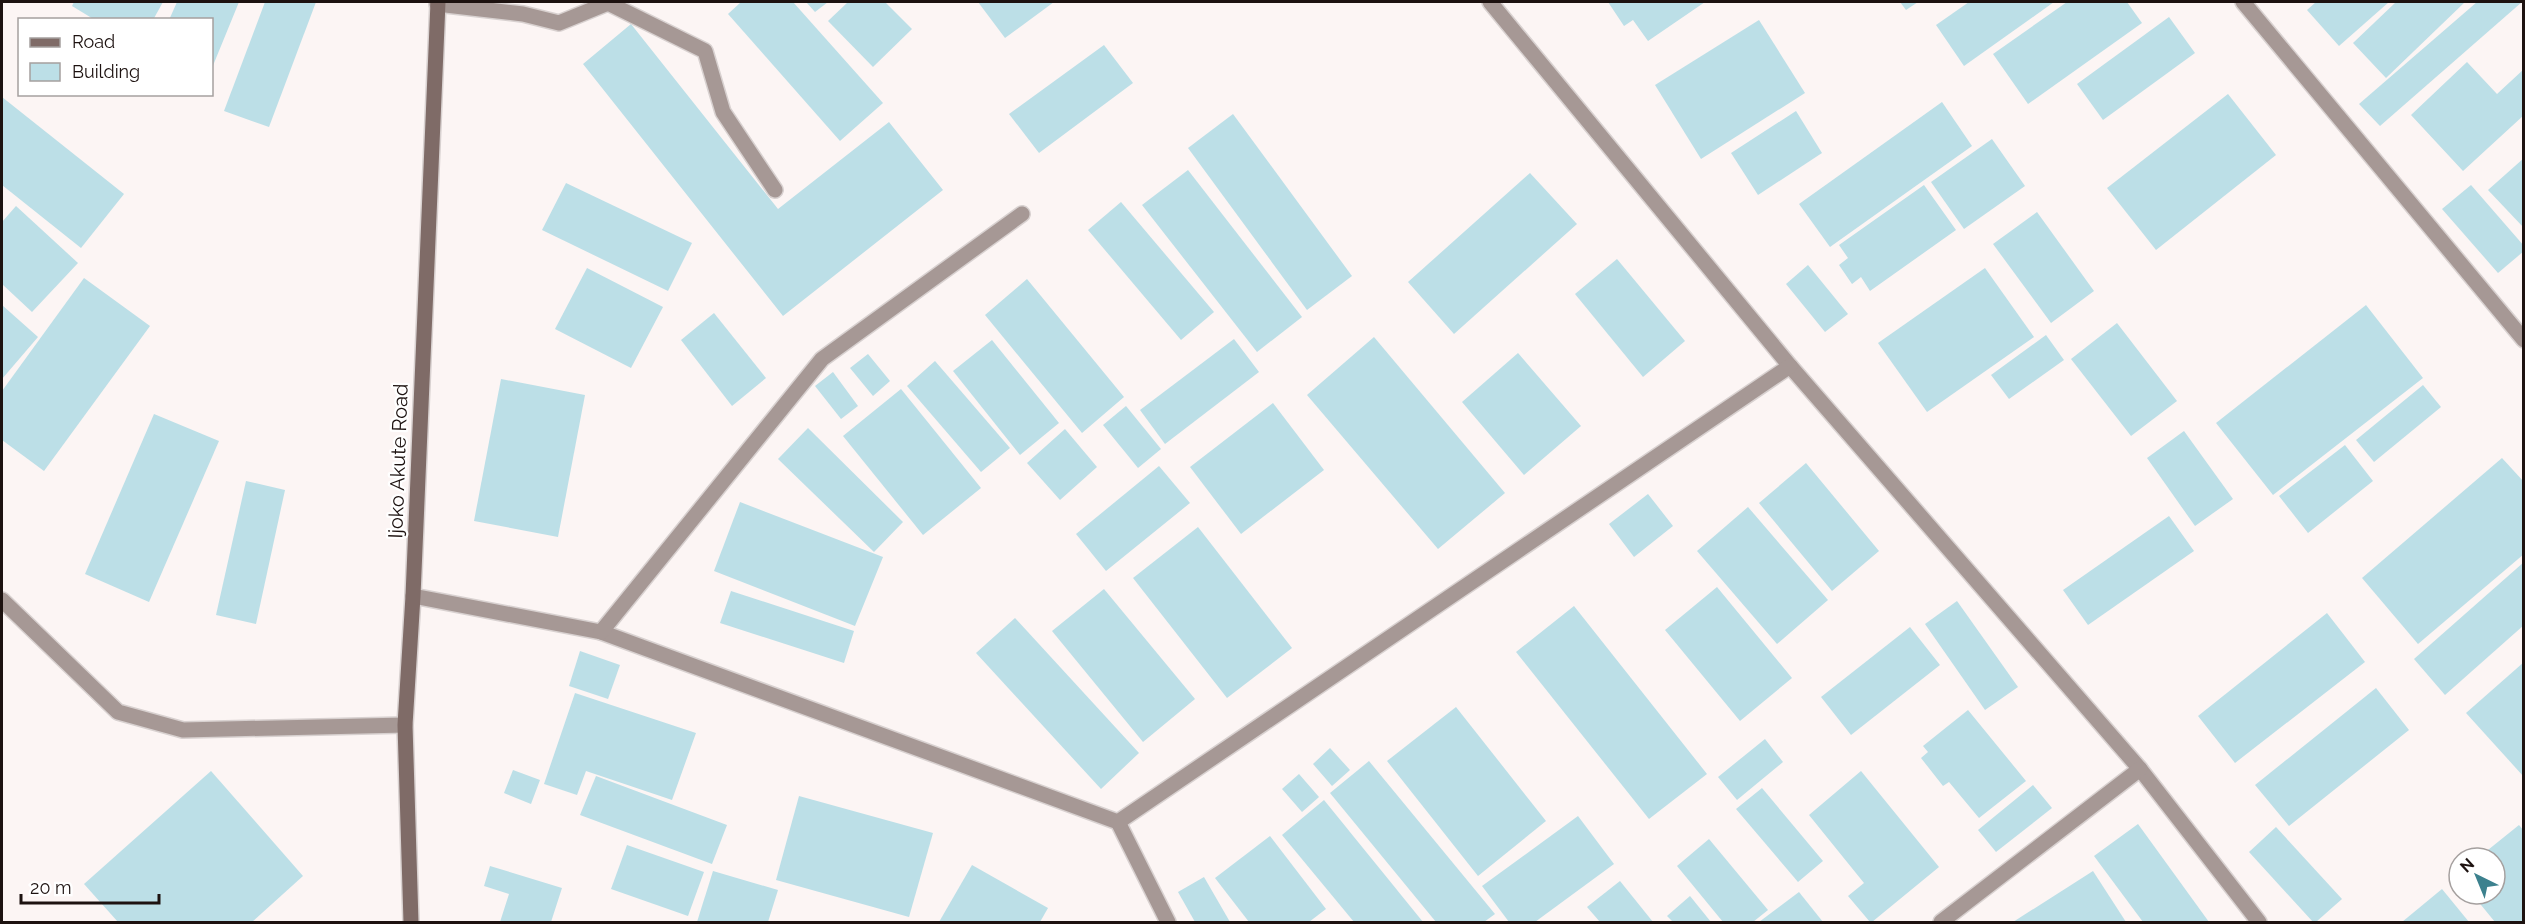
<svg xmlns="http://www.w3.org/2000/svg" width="2525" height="924" font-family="Raleway,sans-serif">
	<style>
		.building { fill: #bcdfe7 }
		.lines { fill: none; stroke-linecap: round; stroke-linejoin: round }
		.lane-casing { stroke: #d8d1d0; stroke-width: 18 }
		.street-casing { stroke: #d8d1d0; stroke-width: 18 }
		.secondary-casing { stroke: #d8d1d0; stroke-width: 18 }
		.lane { stroke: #a69895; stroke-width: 15 }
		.street { stroke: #a69895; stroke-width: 15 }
		.secondary { stroke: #7f6b67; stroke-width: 15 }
		.labels { text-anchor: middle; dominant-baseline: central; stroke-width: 4.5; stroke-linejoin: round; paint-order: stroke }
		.street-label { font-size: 20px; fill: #1d1210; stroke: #fff }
	</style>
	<rect width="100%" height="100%" fill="#fcf5f4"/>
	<!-- building -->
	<g class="building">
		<polygon points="74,2 163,2 153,20 95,20 72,6"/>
		<polygon points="177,2 239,2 212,68 212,20 169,20"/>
		<polygon points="265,2 316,2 269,127 224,111"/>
		<polygon points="741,2 793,2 883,103 840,141 728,14"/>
		<polygon points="806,2 828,2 815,12"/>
		<polygon points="848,2 885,2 912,29 873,67 828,21"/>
		<polygon points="978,2 1054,2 1005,38"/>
		<polygon points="1608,2 1705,2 1648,41 1633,20 1624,26"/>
		<polygon points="1900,2 1918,2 1906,10"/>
		<polygon points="1969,2 2054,2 1964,66 1936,25"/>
		<polygon points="2067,2 2127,2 2142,23 2028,104 1993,54"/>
		<polygon points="2316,2 2389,2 2339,46 2307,10"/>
		<polygon points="2396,2 2465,2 2386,78 2353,43"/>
		<polygon points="2477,2 2522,2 2380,126 2359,104"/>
		<polygon points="2169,17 2195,53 2103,120 2077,84"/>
		<polygon points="1759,20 1805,93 1701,159 1655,85"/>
		<polygon points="631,24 778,209 889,122 943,190 783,316 583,64"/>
		<polygon points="1104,45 1133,83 1039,153 1009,114"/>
		<polygon points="2467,62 2497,94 2524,69 2524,115 2463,171 2411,115"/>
		<polygon points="2228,94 2276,155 2156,250 2107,188"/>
		<polygon points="2,97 124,194 81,248 2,185"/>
		<polygon points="1942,102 1972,146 1830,247 1799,204"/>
		<polygon points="1796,111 1822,153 1758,195 1731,153"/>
		<polygon points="1233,114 1352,276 1307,310 1188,148"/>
		<polygon points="1992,139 2025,186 1964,229 1931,182"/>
		<polygon points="2524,158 2524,228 2488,190"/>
		<polygon points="1188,170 1302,317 1257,352 1142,205"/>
		<polygon points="1530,173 1577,224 1454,334 1408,282"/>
		<polygon points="566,183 692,243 668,291 542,230"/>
		<polygon points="1924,185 1956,230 1870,291 1861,277 1852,284 1839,265 1848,258 1839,245"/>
		<polygon points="2471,185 2524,246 2524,251 2498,273 2442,209"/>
		<polygon points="1121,202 1214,312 1181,340 1088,230"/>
		<polygon points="16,206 78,263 32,312 2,284 2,222"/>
		<polygon points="2037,212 2094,291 2051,323 1993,244"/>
		<polygon points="1617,259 1685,341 1643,377 1575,294"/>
		<polygon points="1808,265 1848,314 1825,332 1786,284"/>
		<polygon points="587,268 663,307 631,368 555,329"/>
		<polygon points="1985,268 2034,337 1927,412 1878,343"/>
		<polygon points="84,278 150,326 44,471 2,440 2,391"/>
		<polygon points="1027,279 1124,397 1082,433 985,315"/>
		<polygon points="2,305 38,337 2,379"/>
		<polygon points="2366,305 2423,378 2273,495 2216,423"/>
		<polygon points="714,313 766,378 732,406 681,340"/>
		<polygon points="2117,323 2177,401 2131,436 2071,359"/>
		<polygon points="2046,335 2064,360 2009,399 1991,375"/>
		<polygon points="1374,337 1505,493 1438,549 1307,395"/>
		<polygon points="1234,339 1259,372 1165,444 1140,410"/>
		<polygon points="992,340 1059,423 1020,455 953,371"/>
		<polygon points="1518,353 1581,426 1524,475 1462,402"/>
		<polygon points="868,354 890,381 873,396 850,368"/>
		<polygon points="935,361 1010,448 981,472 907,386"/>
		<polygon points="833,372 858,406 841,419 815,386"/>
		<polygon points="501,379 585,395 558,537 474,521"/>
		<polygon points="2423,385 2441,407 2374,462 2356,440"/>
		<polygon points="901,389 981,488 923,535 843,436"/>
		<polygon points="1273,403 1324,470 1241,534 1190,467"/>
		<polygon points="1126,406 1161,449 1138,468 1103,425"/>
		<polygon points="154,414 219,441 149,602 85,574"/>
		<polygon points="808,428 903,522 874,552 778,459"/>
		<polygon points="1065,429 1097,467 1060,500 1027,463"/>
		<polygon points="2184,431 2233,499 2195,526 2147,458"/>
		<polygon points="2345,445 2373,481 2308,533 2279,496"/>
		<polygon points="2502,458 2524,482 2524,554 2418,644 2362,578"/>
		<polygon points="1806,463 1879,551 1832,591 1759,503"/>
		<polygon points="1159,466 1190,503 1106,571 1076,534"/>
		<polygon points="246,481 285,490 256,624 216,615"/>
		<polygon points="1648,494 1673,526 1634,557 1609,524"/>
		<polygon points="740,502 883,557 855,626 714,571"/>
		<polygon points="1748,507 1828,600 1777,644 1697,551"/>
		<polygon points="2169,516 2194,551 2088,625 2063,590"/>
		<polygon points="1198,527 1292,648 1227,698 1133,578"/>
		<polygon points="2524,562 2524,625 2445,695 2414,659"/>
		<polygon points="1717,587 1792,678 1740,721 1665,630"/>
		<polygon points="1104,589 1195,699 1143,742 1052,631"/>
		<polygon points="731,591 854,631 844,663 720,623"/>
		<polygon points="1957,601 2018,687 1985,710 1925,624"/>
		<polygon points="1574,606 1707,774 1649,819 1516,652"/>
		<polygon points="2327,613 2365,662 2235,763 2198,716"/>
		<polygon points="1015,618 1139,753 1101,789 976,653"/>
		<polygon points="1910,627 1940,665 1851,735 1821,697"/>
		<polygon points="580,651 620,665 608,699 569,686"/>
		<polygon points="2524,662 2524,777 2466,713"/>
		<polygon points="2376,688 2409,730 2289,826 2255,785"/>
		<polygon points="575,693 696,733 672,800 586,771 577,795 544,784"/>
		<polygon points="1456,707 1546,821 1478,876 1387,761"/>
		<polygon points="1968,710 2026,781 1979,818 1949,782 1943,786 1921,758 1928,752 1923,746"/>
		<polygon points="1765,739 1783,762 1737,800 1718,777"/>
		<polygon points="1330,748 1350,770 1332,786 1313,764"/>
		<polygon points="1369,761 1495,914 1484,922 1436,922 1330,793"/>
		<polygon points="513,770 540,780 531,804 504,793"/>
		<polygon points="211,771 303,876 252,922 118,922 84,884"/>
		<polygon points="1861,771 1939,867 1872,922 1870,922 1848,896 1864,883 1809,815"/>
		<polygon points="1299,774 1319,797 1302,812 1282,789"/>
		<polygon points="596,776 727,825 712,864 580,815"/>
		<polygon points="2033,785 2052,808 1996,852 1978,830"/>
		<polygon points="1762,788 1823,861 1798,882 1736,809"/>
		<polygon points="799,796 933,833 909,917 776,880"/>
		<polygon points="1324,800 1423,922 1354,922 1282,835"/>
		<polygon points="1578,816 1614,864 1535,922 1509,922 1482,886"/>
		<polygon points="2138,824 2209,922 2143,922 2094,856"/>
		<polygon points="2519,825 2524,831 2524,922 2495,922 2472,894 2495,894 2495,858 2478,858"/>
		<polygon points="2276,827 2342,899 2316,922 2313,922 2249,852"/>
		<polygon points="1270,836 1326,909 1309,922 1249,922 1215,878"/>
		<polygon points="1709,839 1768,910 1753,922 1723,922 1677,866"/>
		<polygon points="627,845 704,872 688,916 611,889"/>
		<polygon points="972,865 1048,908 1040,922 939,922"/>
		<polygon points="490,866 562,888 551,922 500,922 509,894 484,886"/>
		<polygon points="713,871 778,890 768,922 697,922"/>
		<polygon points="2093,871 2126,922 2013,922"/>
		<polygon points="1204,877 1230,922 1195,922 1178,892"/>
		<polygon points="1620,881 1653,922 1600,922 1587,907"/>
		<polygon points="2442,889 2469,922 2402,922"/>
		<polygon points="1799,892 1823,922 1759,922"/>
		<polygon points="1690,896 1711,922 1673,922 1667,916"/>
	</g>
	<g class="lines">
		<defs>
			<polyline id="lane" points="437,4 523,14 559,23 608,3 705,51 723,112 775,190"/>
			<g id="street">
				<polyline points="1490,2 1790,366 2140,769 2259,922"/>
				<polyline points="2243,2 2524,340"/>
				<polyline points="413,596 601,632 1118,822 1168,922"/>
				<polyline points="2,600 118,712 183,730 405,725"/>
				<polyline points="601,632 822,359 1022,214"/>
				<polyline points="1118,822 1790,366"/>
				<polyline points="1941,922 2140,769"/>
			</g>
			<polyline id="secondary" points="411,922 405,725 413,596 438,2"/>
		</defs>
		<!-- lane casing -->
		<use href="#lane" class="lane-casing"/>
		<!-- street casing -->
		<use href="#street" class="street-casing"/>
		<!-- secondary casing -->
		<use href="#secondary" class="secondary-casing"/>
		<!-- lane -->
		<use href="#lane" class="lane"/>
		<!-- street -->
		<use href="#street" class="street"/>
		<!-- secondary -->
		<use href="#secondary" class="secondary"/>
	</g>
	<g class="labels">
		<!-- street labels -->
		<g class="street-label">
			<text transform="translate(398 461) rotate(-88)">Ijoko Akute Road</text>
		</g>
	</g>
	<!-- border -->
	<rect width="2525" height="924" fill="none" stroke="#1d1210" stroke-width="6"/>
	<!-- legend -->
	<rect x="18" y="18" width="195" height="78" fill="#ffffff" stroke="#a5a09f" stroke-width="1.5"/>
	<rect x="30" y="38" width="30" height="9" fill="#7f6b67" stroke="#a5a09f" stroke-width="1.5"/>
	<text x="72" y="48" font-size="18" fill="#1d1210">Road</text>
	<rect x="30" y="63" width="30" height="18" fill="#bcdfe7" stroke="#a5a09f" stroke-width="1.5"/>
	<text x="72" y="78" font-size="18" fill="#1d1210">Building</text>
	<!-- north arrow -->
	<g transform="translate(2477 876) rotate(317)"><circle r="28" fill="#ffffff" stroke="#a5a09f" stroke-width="1.5"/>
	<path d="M0-4.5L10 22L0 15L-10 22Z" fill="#3c818e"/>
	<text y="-9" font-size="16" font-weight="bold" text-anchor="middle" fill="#1d1210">N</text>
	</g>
	<!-- scale -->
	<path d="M21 894v9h138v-9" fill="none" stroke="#1d1210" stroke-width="3"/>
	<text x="30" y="894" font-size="18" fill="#1d1210" stroke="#ffffff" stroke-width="4.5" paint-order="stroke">20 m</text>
</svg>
